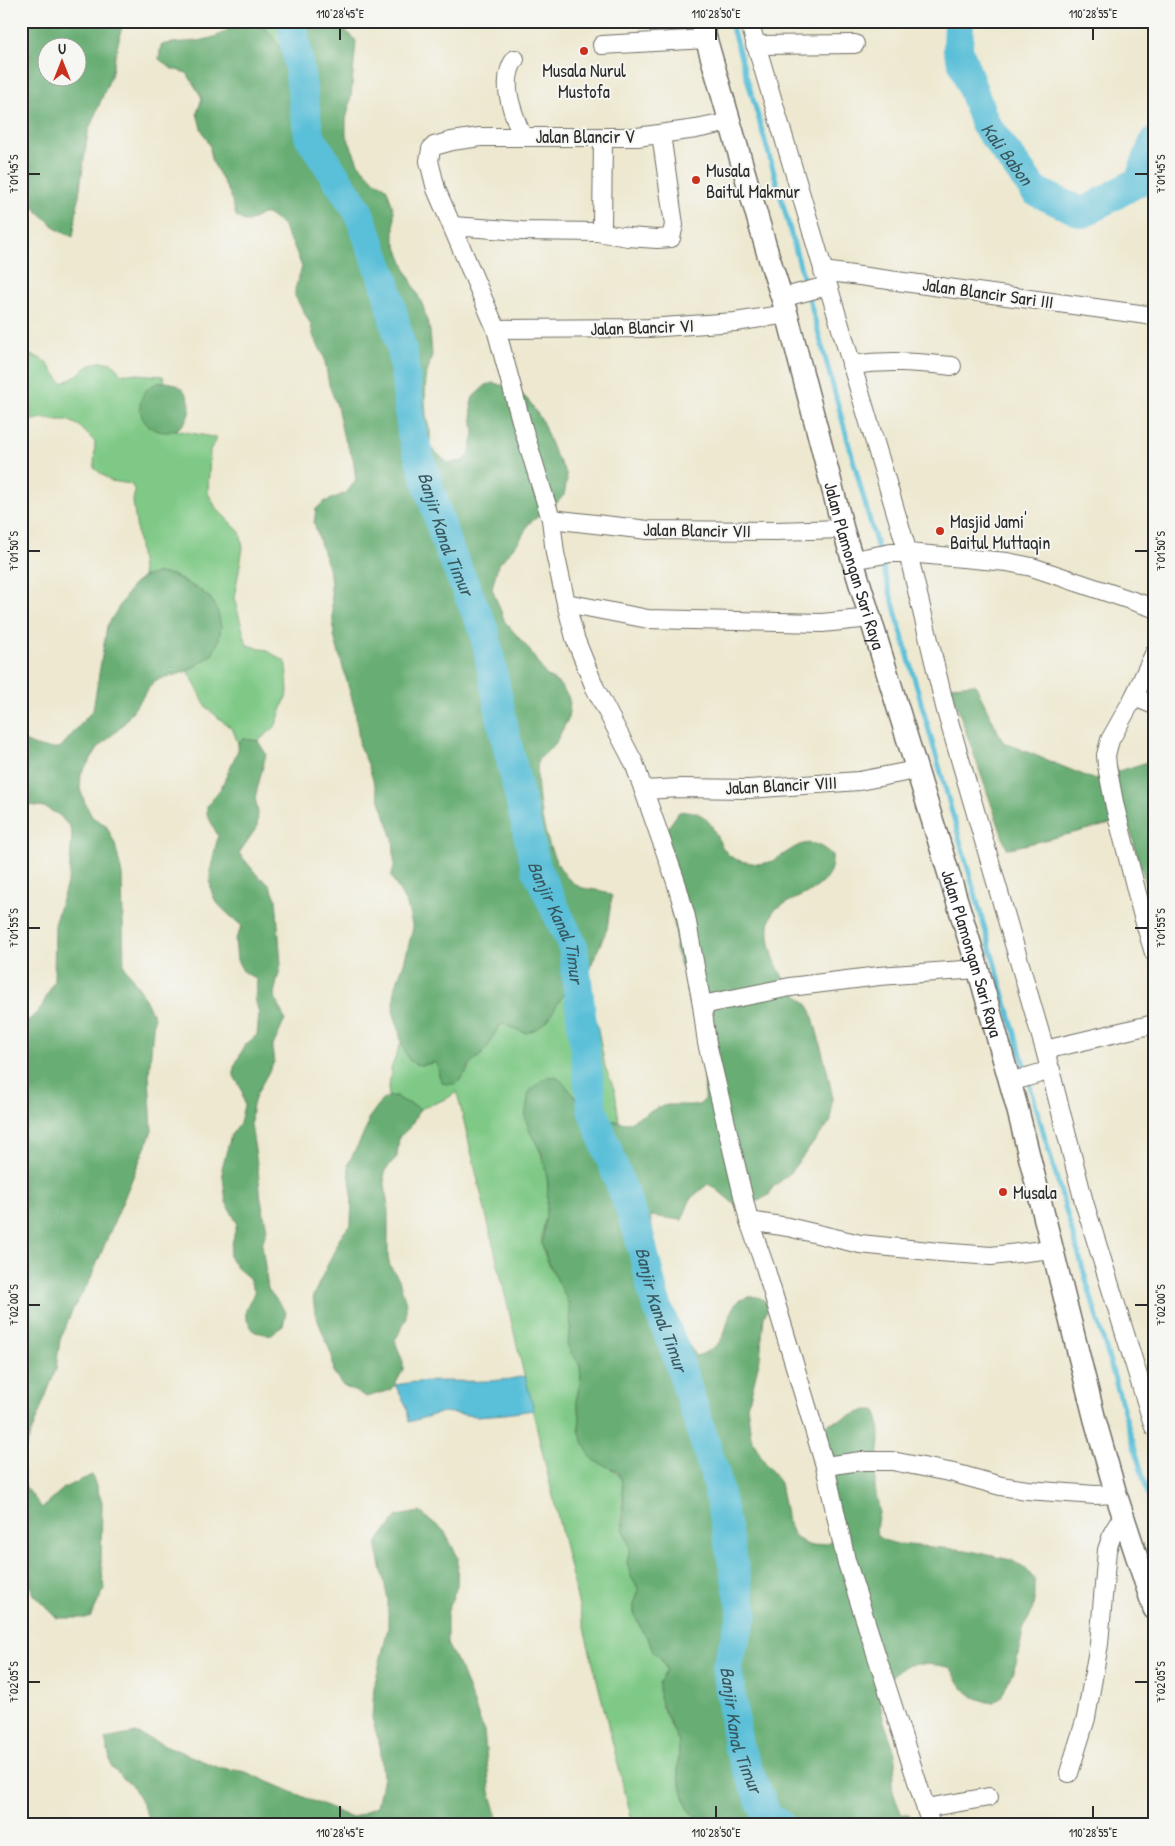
<svg xmlns="http://www.w3.org/2000/svg" width="1175" height="1846" font-family="'Patrick Hand',sans-serif">
	<style>
		.green { fill: #7fc986; stroke: #557a58 }
		.forest { fill: #67ad73; stroke: #496c4f; fill-rule: evenodd }
		.water { fill: #5abfd8; stroke: #427582 }
		.lines { fill: none; stroke-linecap: round; stroke-linejoin: round }
		.stream { stroke: #5abfd8; stroke-width: 5 }
		.river { stroke: #5abfd8; stroke-width: 30 }
		.minor-casing { stroke: #6f6d64; stroke-width: 20 }
		.tertiary-casing { stroke: #6f6d64; stroke-width: 24 }
		.minor { stroke: #fff; stroke-width: 18 }
		.tertiary { stroke: #fff; stroke-width: 21 }
		.ticks { fill: none; stroke: #2b2b2b; stroke-width: 2 }
		.poi-dot { fill: #c8321e; stroke: #f6f6f2; stroke-width: 2 }
		.labels { text-anchor: middle; dominant-baseline: central; stroke-width: 4; stroke-linejoin: round; paint-order: stroke }
		.poi-label { font-size: 18px; fill: #2b2b2b; stroke: #f6f6f2; text-anchor: start }
		.street-label { font-size: 18px; fill: #2b2b2b; stroke: #f6f6f2 }
		.water-label { font-size: 19px; font-style: italic; fill: #39575f; stroke: #f6f6f2 }
		.neatline { fill: none; stroke: #2b2b2b; stroke-width: 2 }
		.ticks-label { font-size: 12px; text-anchor: middle; fill: #2b2b2b }
	</style>
	<rect width="100%" height="100%" fill="#f6f6f2"/>
	<filter id="ink" filterUnits="userSpaceOnUse"><feTurbulence type="fractalNoise" baseFrequency=".02" numOctaves="2"/><feDisplacementMap in="SourceGraphic" scale="10" xChannelSelector="R" yChannelSelector="G"/><feConvolveMatrix kernelMatrix="1 2 1 2 8 2 1 2 1" color-interpolation-filters="sRGB"/></filter>
	<filter id="wash" filterUnits="userSpaceOnUse"><feTurbulence type="fractalNoise" baseFrequency=".0096" numOctaves="4" result="noise"/><feDisplacementMap in="SourceGraphic" scale="20" xChannelSelector="R" yChannelSelector="G"/><feGaussianBlur stdDeviation="1.12" result="paint"/><feColorMatrix in="noise" values="0 0 0 0 0 0 0 0 0 0 0 0 0 0 0 0 0 1.4 0 .05"/><feComposite in="paint" operator="in"/></filter>
	<g filter="url(#wash)">
		<rect width="100%" height="100%" fill="#ede8cf"/>
		<!-- green -->
		<g class="green">
			<path d="M 250,21 L 315,21 L 316,26 L 280,49 C 273,36 264,25 250,21 Z"/>
			<path d="M 21,355 C 46,354 48,366 62,383 C 83,377 90,353 115,365 L 121,374 L 124,373 L 163,376 L 165,382 L 157,383 L 167,432 L 176,430 L 217,438 L 210,450 L 208,493 L 216,508 L 240,532 L 243,548 L 234,598 L 247,645 L 266,650 L 286,662 L 288,692 L 275,727 L 258,741 L 243,739 L 238,744 L 233,730 L 207,708 L 188,671 L 212,655 L 218,642 L 221,627 L 211,599 L 200,590 L 172,575 L 158,573 L 143,577 L 133,501 L 135,491 L 131,484 L 111,481 L 94,468 L 95,442 L 78,425 L 67,420 L 55,420 L 42,418 L 34,420 L 21,418 Z"/>
			<path d="M 585,979 L 598,1029 L 605,1067 L 615,1091 L 619,1121 C 581,1121 580,1097 556,1076 L 530,1132 C 546,1157 551,1184 546,1213 C 545,1223 541,1233 542,1243 C 543,1252 547,1261 551,1268 C 567,1297 576,1311 567,1344 L 580,1365 L 581,1379 L 576,1401 L 580,1415 L 579,1429 L 610,1468 C 633,1480 618,1509 623,1528 C 625,1534 630,1540 630,1546 C 630,1550 628,1554 628,1557 C 629,1568 633,1582 639,1590 L 634,1605 L 634,1613 L 643,1633 L 648,1638 L 653,1652 L 659,1656 L 667,1670 L 663,1676 L 661,1705 L 679,1742 L 678,1772 L 685,1801 L 688,1808 L 703,1825 L 633,1825 L 587,1640 L 457,1092 L 446,1099 L 420,1109 C 411,1103 402,1103 396,1096 L 388,1097 L 391,1069 L 401,1042 C 410,1063 413,1069 436,1062 L 439,1069 L 439,1077 L 466,1073 C 470,1063 477,1059 484,1051 C 491,1043 493,1033 502,1024 L 526,1033 L 559,1000 L 566,990 Z"/>
		</g>
		<!-- forest -->
		<g class="forest">
			<path d="M 21,21 L 123,21 L 111,76 L 88,132 L 73,237 L 58,230 L 34,208 L 21,204 ZM 48,48 L 78,48 L 78,78 L 48,78 Z"/>
			<path d="M 250,21 C 265,25 273,35 280,48 C 288,44 297,40 304,34 C 308,31 313,27 317,25 C 332,21 348,30 356,41 L 351,97 L 346,120 L 346,134 L 358,163 L 375,181 L 382,184 L 387,189 L 394,211 L 394,239 L 405,268 L 423,306 L 430,331 L 432,355 L 426,377 L 425,400 L 426,416 L 430,431 L 430,447 L 448,463 L 463,461 L 469,456 L 474,434 L 471,404 L 473,397 L 486,385 L 494,383 L 517,390 L 529,401 L 542,421 L 554,452 L 566,473 L 567,480 L 564,495 L 554,506 L 529,523 L 520,540 L 498,565 L 492,588 L 505,622 L 528,648 L 545,674 L 559,684 L 568,696 L 570,704 L 568,719 L 555,744 L 538,760 C 534,792 546,867 576,885 C 588,892 601,887 612,896 L 607,929 L 585,979 L 566,990 L 548,1020 L 536,1029 L 526,1033 L 502,1024 C 493,1033 492,1042 485,1051 C 480,1057 472,1061 468,1067 C 461,1080 459,1087 442,1083 C 438,1076 439,1069 436,1062 L 422,1065 L 415,1064 L 409,1060 L 401,1042 L 398,1026 L 393,1011 L 395,988 L 404,963 L 413,928 L 407,905 L 391,876 L 394,868 L 394,854 L 393,839 L 367,762 L 360,748 L 355,710 L 334,636 L 330,574 L 314,523 L 316,509 L 324,502 L 346,493 L 356,480 L 353,458 L 343,435 L 337,406 L 329,385 L 324,356 L 314,338 L 310,323 L 295,296 L 295,289 L 302,267 L 293,244 L 288,238 L 284,226 L 267,214 L 262,214 L 249,222 L 242,220 L 236,216 L 230,194 L 211,159 L 210,146 L 201,128 L 197,113 L 202,98 L 187,73 L 172,69 L 159,59 L 161,45 C 177,41 196,43 211,38 C 226,34 234,22 250,21 Z"/>
			<circle cx="165" cy="407" r="25"/>
			<path d="M 158,573 L 172,575 L 199,590 L 211,599 L 218,612 L 221,627 L 218,642 L 212,655 L 188,671 L 154,681 L 122,726 L 98,748 L 81,774 L 80,789 L 85,803 L 92,817 L 106,825 L 115,844 L 122,875 L 124,966 L 141,991 L 154,1017 L 149,1075 L 152,1131 L 90,1280 L 73,1309 L 60,1340 L 56,1369 L 22,1457 L 25,1486 L 42,1508 L 64,1488 L 92,1475 L 102,1502 L 101,1561 L 104,1590 L 90,1618 L 57,1618 L 35,1596 L 21,1570 L 21,1020 L 29,1020 L 41,1008 L 54,981 L 55,921 L 69,877 L 72,835 L 70,827 L 59,815 L 44,807 L 21,804 L 21,739 C 33,746 48,751 61,747 L 93,710 L 107,626 L 132,586 L 143,577 Z"/>
			<polygon points="975,684 1003,742 1093,779 1154,760 1154,911 1127,820 1007,849 950,686"/>
			<path d="M 243,739 L 258,741 L 266,754 L 255,798 L 258,812 L 257,827 L 239,853 L 258,876 L 269,884 L 276,898 L 281,964 L 274,994 L 285,1020 L 272,1048 L 274,1062 L 256,1095 L 252,1109 L 251,1124 L 258,1170 L 261,1200 L 267,1229 L 262,1244 L 268,1289 L 286,1312 L 283,1326 L 270,1335 L 255,1332 C 242,1316 243,1310 255,1293 L 249,1278 L 237,1268 L 229,1256 L 237,1223 L 226,1202 L 222,1168 L 231,1135 L 240,1123 L 244,1105 L 242,1090 L 234,1076 L 234,1067 L 245,1045 L 257,1035 L 259,1014 L 255,998 L 257,980 L 243,971 L 237,960 L 235,940 L 242,926 C 234,919 226,913 219,905 C 202,887 214,857 218,836 L 207,814 L 207,806 L 221,788 L 238,750 L 238,744 Z"/>
			<path d="M 687,811 C 718,813 713,846 733,858 C 739,861 746,862 752,863 C 786,870 797,822 832,855 C 835,890 798,894 774,910 C 761,931 775,969 789,986 C 797,996 807,1001 812,1013 L 827,1070 L 832,1094 L 831,1121 L 788,1175 L 772,1188 L 769,1195 L 762,1199 L 747,1205 L 733,1203 L 715,1188 L 708,1184 L 691,1198 L 682,1220 L 650,1216 L 666,1298 L 675,1325 L 696,1356 C 706,1353 717,1347 722,1338 C 731,1322 726,1302 749,1297 C 757,1296 761,1297 767,1303 L 767,1310 L 764,1317 L 760,1358 L 750,1398 L 747,1405 L 751,1437 L 762,1458 L 780,1483 L 787,1520 L 793,1534 L 805,1544 L 812,1546 L 828,1543 L 834,1537 L 818,1432 L 830,1423 L 867,1410 L 875,1410 C 885,1432 877,1457 875,1481 C 874,1492 879,1501 879,1512 C 878,1520 875,1527 877,1536 L 883,1540 L 897,1544 L 966,1550 L 1011,1560 L 1025,1568 L 1035,1580 L 1035,1595 L 1032,1612 L 1024,1627 L 1016,1664 L 1001,1698 L 994,1702 L 987,1702 L 974,1697 L 962,1687 L 950,1668 C 938,1664 908,1661 898,1670 C 894,1673 891,1678 888,1682 C 882,1691 879,1696 881,1707 C 883,1725 893,1741 896,1759 C 897,1767 893,1773 892,1781 C 891,1791 898,1805 902,1815 L 909,1815 L 920,1825 L 703,1825 L 688,1808 L 685,1801 L 678,1772 L 679,1742 L 659,1698 L 659,1683 L 667,1669 L 659,1656 L 653,1652 L 648,1638 L 643,1633 L 634,1613 L 634,1605 L 639,1590 L 631,1577 L 627,1563 L 630,1548 L 623,1528 L 624,1500 L 621,1478 L 617,1471 L 595,1461 L 589,1455 L 581,1437 L 579,1429 L 580,1415 L 576,1401 L 581,1379 L 580,1365 L 570,1351 L 567,1344 L 571,1329 L 569,1304 L 547,1259 L 542,1244 L 547,1205 L 548,1183 L 542,1153 L 530,1132 L 525,1117 L 529,1092 L 541,1081 L 548,1077 L 556,1076 L 567,1087 L 586,1112 L 611,1121 L 627,1123 L 659,1107 L 667,1105 L 699,1105 L 705,1099 L 703,1040 L 695,1003 L 675,949 L 676,934 L 670,898 L 664,833 L 679,812 Z"/>
			<path d="M 396,1096 C 402,1103 411,1102 420,1109 L 410,1127 L 399,1137 L 397,1157 L 386,1169 L 384,1177 L 388,1207 L 388,1258 L 390,1266 L 399,1279 L 406,1304 L 406,1319 L 395,1341 L 403,1362 L 403,1370 L 395,1385 L 390,1390 L 367,1397 L 343,1386 L 334,1373 L 332,1356 L 315,1313 L 313,1296 L 341,1236 L 351,1224 L 352,1195 L 348,1164 L 367,1127 L 368,1119 L 382,1100 L 388,1097 Z"/>
			<polygon points="420,1512 444,1531 458,1557 457,1586 447,1613 447,1644 461,1670 484,1731 490,1791 500,1825 152,1825 134,1788 112,1768 105,1739 136,1733 217,1767 246,1772 352,1818 377,1806 383,1777 380,1746 372,1718 374,1687 388,1628 388,1599 376,1544 397,1516"/>
		</g>
		<!-- water -->
		<path class="water" d="M 525,1376 L 534,1410 L 505,1414 L 476,1416 L 443,1412 L 409,1422 L 407,1407 L 395,1385 C 438,1376 482,1387 525,1376 Z"/>
		<g class="lines">
			<!-- stream -->
			<path class="stream" d="M 730,21 C 782,193 827,367 875,539 C 966,865 1059,1190 1154,1515"/>
			<!-- river -->
			<g class="river">
				<path id="s1" d="M 292,21 L 309,136 L 358,211 L 385,283 L 403,355 L 412,433 L 447,545 L 484,630 L 504,730 L 536,868 L 573,947 L 592,1109 L 638,1231 L 655,1301 L 676,1353 L 715,1474 L 743,1613 L 727,1666 L 738,1746 L 767,1816 L 780,1825"/>
				<path id="s2" d="M 959,21 L 958,49 L 985,124 L 1035,191 L 1083,213 L 1139,181 L 1154,142"/>
			</g>
		</g>
	</g>
	<g filter="url(#ink)">
		<g class="lines">
			<defs>
				<g id="minor">
					<polyline points="749,21 908,553 946,711 1045,1050 1084,1202 1154,1427"/>
					<polyline points="602,45 706,39"/>
					<polyline points="755,45 855,44"/>
					<path d="M 515,59 C 499,82 513,113 522,136"/>
					<polyline points="730,122 696,129 637,137 480,137 452,141 434,146 431,149 429,161 436,189 496,329 523,428 551,519 555,553 566,603 575,638 595,688 634,763 676,882 686,917 702,1005 707,1043 749,1221"/>
					<polyline points="453,226 521,231 597,232 628,237 657,239 671,238 674,225 661,134"/>
					<polyline points="597,232 602,228 603,138"/>
					<polyline points="823,271 1154,316"/>
					<polyline points="781,298 827,286"/>
					<polyline points="496,329 648,328 735,322 787,314"/>
					<path d="M 851,365 C 888,360 915,362 952,366"/>
					<polyline points="551,519 648,530 776,531 843,529"/>
					<polyline points="853,560 891,553 908,553 1007,562 1032,567 1154,608"/>
					<polyline points="566,603 648,619 822,623 871,618"/>
					<polyline points="1154,654 1134,697 1110,740 1106,755 1107,766 1115,807 1142,913 1154,953"/>
					<polyline points="1134,697 1154,705"/>
					<polyline points="644,790 680,788 749,789 859,781 916,770"/>
					<polyline points="702,1005 790,987 879,976 978,969"/>
					<polyline points="1045,1050 1154,1024"/>
					<polyline points="1010,1082 1051,1070"/>
					<polyline points="825,1466 861,1461 892,1461 954,1473 1001,1486 1027,1490 1095,1495 1116,1494"/>
					<polyline points="1069,1773 1086,1718 1099,1644 1107,1550 1113,1532 1123,1516"/>
					<polyline points="926,1808 989,1797"/>
					<polyline points="931,1825 846,1560 825,1466 765,1267 749,1221 788,1227 860,1244 939,1252 991,1256 1052,1249"/>
				</g>
				<g id="tertiary">
					<path id="s3" d="M 701,21 L 767,251 L 787,314 L 843,529 L 978,969 L 1017,1107 L 1095,1420 L 1116,1494 L 1154,1609"/>
				</g>
			</defs>
			<!-- minor casing -->
			<use href="#minor" class="minor-casing"/>
			<!-- tertiary casing -->
			<use href="#tertiary" class="tertiary-casing"/>
			<!-- minor -->
			<use href="#minor" class="minor"/>
			<!-- tertiary -->
			<use href="#tertiary" class="tertiary"/>
		</g>
	</g>
	<!-- ticks -->
	<path class="ticks" d="M 340,28 L 340,40M 716,28 L 716,40M 1093,28 L 1093,40M 28,174 L 40,174M 1135,174 L 1148,174M 28,551 L 40,551M 1135,551 L 1148,551M 28,928 L 40,928M 1135,928 L 1148,928M 28,1305 L 40,1305M 1135,1305 L 1148,1305M 28,1682 L 40,1682M 1135,1682 L 1148,1682M 340,1806 L 340,1818M 716,1806 L 716,1818M 1093,1806 L 1093,1818"/>
	<!-- markers -->
	<g class="poi-dot">
		<circle cx="584" cy="51" r="5"/>
		<circle cx="696" cy="180" r="5"/>
		<circle cx="940" cy="531" r="5"/>
		<circle cx="1003" cy="1192" r="5"/>
	</g>
	<g class="labels">
		<!-- poi labels -->
		<g class="poi-label">
			<text x="584" y="70" text-anchor="middle">Musala Nurul<tspan x="584" dy="21">Mustofa</tspan></text>
			<text x="706" y="170">Musala<tspan x="706" dy="21">Baitul Makmur</tspan></text>
			<text x="950" y="521">Masjid Jami'<tspan x="950" dy="21">Baitul Muttaqin</tspan></text>
			<text x="1013" y="1192">Musala</text>
		</g>
		<!-- street labels -->
		<g class="street-label">
			<text x="585" y="136">Jalan Blancir V</text>
			<text transform="translate(988 293) rotate(8)">Jalan Blancir Sari III</text>
			<text transform="translate(642 327) rotate(-2)">Jalan Blancir VI</text>
			<text transform="translate(697 530) rotate(1)">Jalan Blancir VII</text>
			<text stroke="none"><textPath href="#s3" startOffset="566">Jalan Plamongan Sari Raya</textPath></text>
			<text transform="translate(781 785) rotate(-3)">Jalan Blancir VIII</text>
			<text stroke="none"><textPath href="#s3" startOffset="971">Jalan Plamongan Sari Raya</textPath></text>
		</g>
		<!-- water labels -->
		<g class="water-label">
			<text stroke="none"><textPath href="#s2" startOffset="145">Kali Babon</textPath></text>
			<text stroke="none"><textPath href="#s1" startOffset="542">Banjir Kanal Timur</textPath></text>
			<text stroke="none"><textPath href="#s1" startOffset="948">Banjir Kanal Timur</textPath></text>
			<text stroke="none"><textPath href="#s1" startOffset="1352">Banjir Kanal Timur</textPath></text>
			<text stroke="none"><textPath href="#s1" startOffset="1788">Banjir Kanal Timur</textPath></text>
		</g>
	</g>
	<!-- margin -->
	<rect width="1175" height="1846" fill="none" stroke="#f6f6f2" stroke-width="55"/>
	<!-- north arrow -->
	<g transform="translate(62 62)"><circle r="24" fill="#f6f6f2" stroke="#a5a5a2"/>
	<path d="M0-4L9 19L0 12L-9 19Z" fill="#c8321e"/>
	<text y="-8" font-size="14" font-weight="bold" text-anchor="middle" fill="#2b2b2b">U</text>
	</g>
	<rect x="28" y="28" width="1120" height="1790" class="neatline"/>
	<g class="ticks-label">
		<text x="340" y="18">110°28'45"E</text>
		<text x="716" y="18">110°28'50"E</text>
		<text x="1093" y="18">110°28'55"E</text>
		<text transform="translate(14 174) rotate(-90)" y="4">7°01'45"S</text>
		<text transform="translate(1161 174) rotate(-90)" y="4">7°01'45"S</text>
		<text transform="translate(14 551) rotate(-90)" y="4">7°01'50"S</text>
		<text transform="translate(1161 551) rotate(-90)" y="4">7°01'50"S</text>
		<text transform="translate(14 928) rotate(-90)" y="4">7°01'55"S</text>
		<text transform="translate(1161 928) rotate(-90)" y="4">7°01'55"S</text>
		<text transform="translate(14 1305) rotate(-90)" y="4">7°02'00"S</text>
		<text transform="translate(1161 1305) rotate(-90)" y="4">7°02'00"S</text>
		<text transform="translate(14 1682) rotate(-90)" y="4">7°02'05"S</text>
		<text transform="translate(1161 1682) rotate(-90)" y="4">7°02'05"S</text>
		<text x="340" y="1837">110°28'45"E</text>
		<text x="716" y="1837">110°28'50"E</text>
		<text x="1093" y="1837">110°28'55"E</text>
	</g>
</svg>
